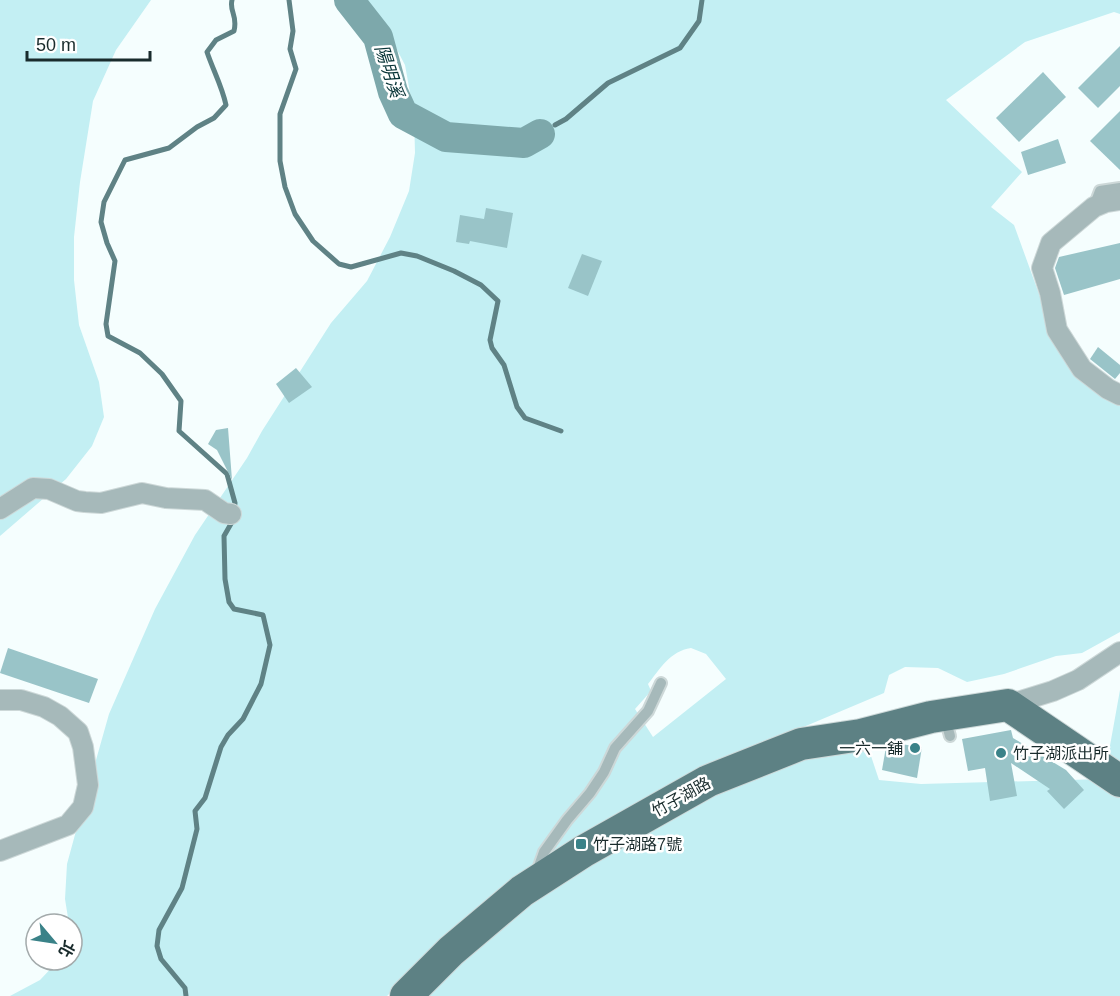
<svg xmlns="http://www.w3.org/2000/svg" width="1120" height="996" font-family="Arial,'Noto Sans TC',sans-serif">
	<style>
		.green { fill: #c3eff3; fill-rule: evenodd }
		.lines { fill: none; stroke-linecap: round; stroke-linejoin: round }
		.stream { stroke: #5f8285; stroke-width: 5 }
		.river { stroke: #7da8ab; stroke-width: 30 }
		.building { fill: #99c4c8 }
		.service-casing { stroke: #cdd8d8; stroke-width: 14 }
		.minor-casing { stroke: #cdd8d8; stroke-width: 22 }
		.primary-casing { stroke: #cdd8d8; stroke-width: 34 }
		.service { stroke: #a6b9ba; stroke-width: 10 }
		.minor { stroke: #a6b9ba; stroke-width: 20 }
		.primary { stroke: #5d8184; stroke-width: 32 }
		.poi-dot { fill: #3a8288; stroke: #fff; stroke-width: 2 }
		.labels { text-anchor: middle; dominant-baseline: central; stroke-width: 5; stroke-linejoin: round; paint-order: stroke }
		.poi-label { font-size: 16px; fill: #192b2c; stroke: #fff; text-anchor: start }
		.street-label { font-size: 16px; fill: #192b2c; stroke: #fff }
		.water-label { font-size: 18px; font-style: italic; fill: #073336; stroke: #fff }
	</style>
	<rect width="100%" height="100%" fill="#f5fefe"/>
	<!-- green -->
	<g class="green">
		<polygon points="0,0 151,0 116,50 93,101 80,182 74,237 74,280 79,325 99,382 104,417 92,446 66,479 0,536"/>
		<path d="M 367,0 L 1120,0 L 1120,14 L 1114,12 L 1025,42 L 946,100 L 1022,172 L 991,207 L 1014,225 L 1055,338 L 1109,401 L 1120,404 L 1120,632 L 1082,653 L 1056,656 L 1004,674 L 967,682 L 938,668 L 905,667 L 889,675 L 884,693 L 735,756 L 445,941 L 387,996 L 10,996 L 40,980 L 59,960 L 72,960 L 72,924 L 69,924 L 65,899 L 67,864 L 76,831 L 109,714 L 155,609 L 195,535 L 247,458 L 262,431 L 331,323 L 367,281 L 390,237 L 409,191 L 415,153 L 414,115 L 405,65 L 381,19 ZM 691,648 L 706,654 L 726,679 L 653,737 L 635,709 L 651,691 L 648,684 C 660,669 670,651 691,648 Z"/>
		<polygon points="1120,690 1120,996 418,996 526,900 617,843 778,762 862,743 869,750 879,780 921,784 1104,779"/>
	</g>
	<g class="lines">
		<!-- stream -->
		<g class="stream">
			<polyline points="289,0 293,31 290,49 296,69 280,114 280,161 285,187 295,214 313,241 339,264 351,267 401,253 417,256 454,271 481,285 498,301 490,340 492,348 504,365 517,407 525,418 561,431"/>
			<polyline points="555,125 566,119 608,83 680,48 699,21 702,0"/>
			<path d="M 186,996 L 185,988 L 161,959 L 157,946 L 159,930 L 182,888 L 197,829 L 195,811 L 205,798 L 221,747 L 228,735 L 243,719 L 261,684 L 270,645 L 263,615 L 234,609 L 229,602 L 225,579 L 224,536 L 232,522 L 235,503 L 227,474 L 179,431 L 181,401 L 162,374 L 140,353 L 108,336 L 106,324 L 115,261 L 107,243 L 101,222 L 104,202 L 125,160 L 169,148 L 197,127 L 214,118 L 226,105 C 222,86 213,70 207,52 L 216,40 L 234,31 C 238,15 229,12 232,0"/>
		</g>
		<!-- river -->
		<polyline class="river" points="349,0 378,37 393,92 403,114 446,137 524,143 540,134"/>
	</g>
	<!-- building -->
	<g class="building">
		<polygon points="1120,46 1120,86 1098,108 1078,88"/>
		<polygon points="1043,72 1066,97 1019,142 996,118"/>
		<polygon points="1120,111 1120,170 1090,141"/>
		<polygon points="1058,139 1066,163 1028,175 1021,152"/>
		<polygon points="486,208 513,213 507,248 470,241 469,244 456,242 460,215 484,219"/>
		<polygon points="1120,243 1120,279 1064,295 1055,268 1059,257"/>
		<polygon points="582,254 602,261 588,296 568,288"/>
		<polygon points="1098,347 1120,365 1120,373 1115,379 1090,359"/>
		<polygon points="296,368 312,387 289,403 276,384"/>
		<polygon points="228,428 232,480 217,450 208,444 216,430"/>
		<polygon points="8,648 98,679 89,703 0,673"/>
		<polygon points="1011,730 1013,738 1066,770 1084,790 1064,809 1047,791 1050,789 1011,763 1017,796 990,801 985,768 968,771 962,739"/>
		<polygon points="900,744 922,747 917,778 882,770 886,747"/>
	</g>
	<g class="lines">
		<defs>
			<g id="service">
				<polyline points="1094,207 1100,191 1120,188"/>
				<polyline points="945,718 950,736"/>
				<polyline points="537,872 544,852 567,820 590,793 604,772 615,748 648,711 661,683"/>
			</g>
			<g id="minor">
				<polyline points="1120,200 1106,202 1094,207 1051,243 1042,268 1050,293 1057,330 1082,369 1108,389 1120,395"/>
				<polyline points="0,509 33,488 49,489 77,501 85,502 101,503 142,493 166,498 205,500 224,513 231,514"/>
				<polyline points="0,700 21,700 44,707 60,716 78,732 83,747 88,785 83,807 68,825 0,851"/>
				<polyline points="1008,705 1053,691 1078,680 1120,652"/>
			</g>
			<polyline id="primary" points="406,996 451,951 522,891 584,851 708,781 801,744 861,735 931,717 1008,705 1120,781"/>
		</defs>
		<!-- service casing -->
		<use href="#service" class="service-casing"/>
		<!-- minor casing -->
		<use href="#minor" class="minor-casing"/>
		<!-- primary casing -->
		<use href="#primary" class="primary-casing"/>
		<!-- service -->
		<use href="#service" class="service"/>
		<!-- minor -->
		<use href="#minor" class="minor"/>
		<!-- primary -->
		<use href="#primary" class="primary"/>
	</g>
	<!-- markers -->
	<g class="poi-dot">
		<circle cx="915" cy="748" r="6"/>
		<circle cx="1001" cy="753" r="6"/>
		<rect x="575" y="838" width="12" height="12" rx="3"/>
	</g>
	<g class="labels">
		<!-- poi labels -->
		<g class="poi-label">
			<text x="903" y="748" text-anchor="end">一六一舖</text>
			<text x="1013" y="753">竹子湖派出所</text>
			<text x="593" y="844">竹子湖路7號</text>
		</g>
		<!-- street labels -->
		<g class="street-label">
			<text transform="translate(681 797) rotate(-29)">竹子湖路</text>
		</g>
		<!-- water labels -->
		<g class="water-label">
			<text transform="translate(389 71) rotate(72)">陽明溪</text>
		</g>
	</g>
	<!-- north arrow -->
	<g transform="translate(54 942) rotate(119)"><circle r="28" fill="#ffffff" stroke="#a3aaab" stroke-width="1.5"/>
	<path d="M0-4.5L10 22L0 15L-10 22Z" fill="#3a8288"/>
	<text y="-9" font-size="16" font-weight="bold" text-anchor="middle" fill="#192b2c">北</text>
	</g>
	<!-- scale -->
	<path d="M27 51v9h123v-9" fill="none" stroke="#192b2c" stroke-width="3"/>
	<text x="36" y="51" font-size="18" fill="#192b2c" stroke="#ffffff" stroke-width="4.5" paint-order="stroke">50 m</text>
</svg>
